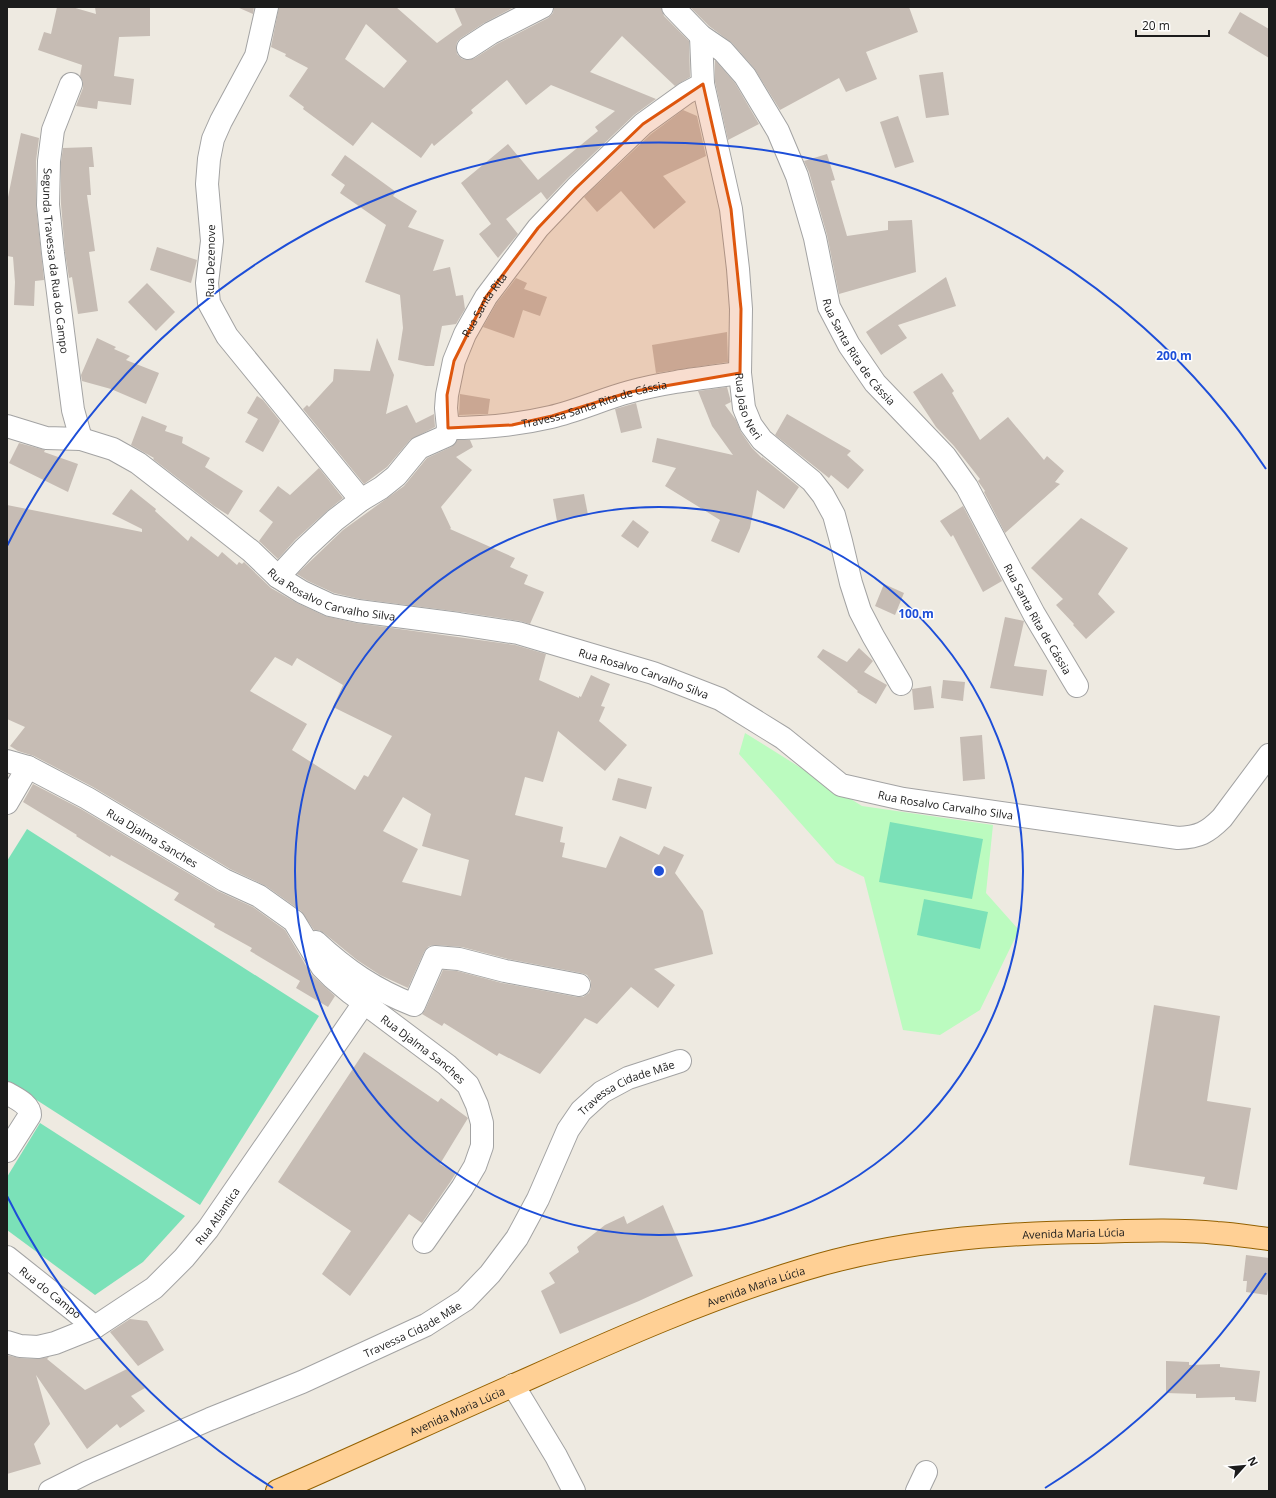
<svg xmlns="http://www.w3.org/2000/svg" width="1276" height="1498" font-family="'Open Sans',sans-serif">
	<style>
		.park { fill: #bbfbbf }
		.pitch { fill: #7be1b8 }
		.building { fill: #c6bcb4; fill-rule: evenodd }
		.lines { fill: none; stroke-linecap: round; stroke-linejoin: round }
		.minor-casing { stroke: #a3a3a3; stroke-width: 24 }
		.major-casing { stroke: #946100; stroke-width: 24 }
		.minor { stroke: #fff; stroke-width: 22 }
		.major { stroke: #ffd095; stroke-width: 22 }
		.marked { fill: #de560d; fill-opacity: 0.2; stroke: #de560d; stroke-width: 3; stroke-linejoin: round }
		.ring { fill: none; stroke: #1d4ed8; stroke-width: 2 }
		.labels { text-anchor: middle; dominant-baseline: central; stroke-width: 3; stroke-linejoin: round; paint-order: stroke }
		.street-label { font-size: 11px; fill: #1c1c1c; stroke: #fff }
		.centre { fill: #1d4ed8; stroke: #fff; stroke-width: 2 }
		.ring-label { font-size: 12px; text-anchor: middle; font-weight: bold; fill: #1d4ed8; stroke: #fff; stroke-width: 3; stroke-linejoin: round; paint-order: stroke }
	</style>
	<rect width="100%" height="100%" fill="#eeeae1"/>
	<!-- park -->
	<polygon class="park" points="745,733 862,806 993,825 986,893 1019,930 980,1010 940,1035 903,1030 864,877 836,863 739,754"/>
	<!-- pitch -->
	<g class="pitch">
		<polygon points="890,822 983,839 972,899 879,882"/>
		<polygon points="27,829 319,1016 200,1205 7,1081 7,861"/>
		<polygon points="924,899 988,912 980,949 917,935"/>
		<polygon points="40,1123 185,1216 143,1262 95,1295 7,1230 7,1177"/>
	</g>
	<!-- building -->
	<g class="building">
		<polygon points="57,7 72,7 96,14 95,7 150,7 150,36 119,37 114,76 134,79 131,105 98,101 97,109 76,106 83,88 83,82 80,76 82,65 38,50 44,32 51,34"/>
		<polygon points="237,7 254,7 253,14"/>
		<path d="M 279,7 L 396,7 L 437,43 L 462,25 L 454,7 L 514,7 L 484,23 L 461,38 L 457,42 L 456,48 L 457,54 L 462,59 L 468,60 L 475,58 L 497,44 L 548,18 L 553,13 L 554,7 L 661,7 L 664,16 L 689,41 L 690,77 L 675,86 L 622,36 L 590,72 L 656,99 L 634,115 L 567,179 L 547,200 L 541,192 L 506,219 L 518,234 L 498,258 L 479,234 L 491,224 L 461,183 L 508,144 L 538,180 L 598,131 L 595,127 L 615,111 L 551,85 L 526,105 L 507,80 L 471,110 L 473,113 L 434,146 L 432,143 L 421,158 L 372,122 L 353,146 L 303,109 L 304,107 L 289,96 L 308,68 L 285,56 L 286,54 L 271,47 ZM 366,24 L 407,61 L 384,88 L 345,59 Z"/>
		<polygon points="690,7 909,7 918,32 866,52 877,79 846,92 839,78 780,110 754,68 732,43 709,26"/>
		<polygon points="1240,12 1269,29 1269,58 1228,33"/>
		<polygon points="715,60 735,83 759,124 728,140 715,82"/>
		<polygon points="943,72 949,115 926,118 919,75"/>
		<polygon points="683,110 697,116 706,156 663,176 686,202 654,229 621,191 597,212 584,197 651,134"/>
		<polygon points="898,116 914,162 895,168 880,122"/>
		<polygon points="21,133 39,138 36,161 36,205 44,280 35,281 34,306 14,305 15,282 13,257 7,256 7,202"/>
		<polygon points="92,147 94,167 89,167 91,195 87,195 95,251 89,252 98,311 78,314 72,277 69,278 65,252 61,204 61,162 63,148"/>
		<polygon points="827,154 835,180 831,181 847,236 888,230 888,221 912,220 916,272 839,294 827,235 809,172 804,161"/>
		<polygon points="345,155 396,192 393,196 417,211 408,227 444,240 433,271 450,267 456,296 463,295 465,309 456,324 442,326 434,366 426,366 398,360 403,328 400,295 365,282 386,225 340,193 345,185 331,175"/>
		<polygon points="157,247 197,260 191,283 150,270"/>
		<polygon points="946,277 956,306 898,325 907,338 881,355 866,332"/>
		<polygon points="516,278 527,283 524,289 547,297 540,316 523,310 514,338 483,327 496,304"/>
		<polygon points="147,283 175,312 156,331 128,302"/>
		<polygon points="727,332 728,362 656,373 652,345"/>
		<polygon points="97,338 116,347 114,349 130,356 126,360 159,373 146,404 111,389 82,381 81,375"/>
		<polygon points="377,338 394,375 386,414 407,405 416,423 434,414 435,427 410,440 387,467 364,484 303,409 307,405 309,407 333,381 334,369 370,371"/>
		<polygon points="942,373 954,391 952,393 980,440 1008,417 1044,460 1047,456 1064,471 1055,482 1060,484 1005,533 984,492 985,491 978,481 980,479 954,446 936,427 913,392"/>
		<polygon points="727,387 731,402 725,405 736,420 741,432 752,448 762,458 762,457 799,487 784,509 757,490 750,528 739,553 711,541 720,520 665,486 676,468 652,462 657,438 733,455 712,426 698,391"/>
		<polygon points="460,394 490,399 488,414 459,415"/>
		<polygon points="257,396 263,400 280,421 263,452 245,442 258,419 247,413"/>
		<polygon points="636,403 642,428 621,433 615,409"/>
		<polygon points="787,414 851,451 847,455 864,470 848,489 831,475 829,478 775,435"/>
		<polygon points="142,416 167,426 165,431 183,437 182,443 210,458 205,467 243,491 228,515 214,506 153,459 154,458 131,445"/>
		<polygon points="457,440 470,440 473,447 456,457 472,470 441,507 451,528 450,529 515,558 510,567 528,575 524,584 544,592 530,624 520,621 461,612 360,599 334,593 308,581 297,574 343,530 404,486 427,458 451,447"/>
		<polygon points="19,443 45,450 44,452 78,464 68,492 9,463"/>
		<polygon points="319,468 343,498 327,511 295,540 278,559 259,541 273,522 259,511 278,486 290,495"/>
		<path d="M 131,489 L 156,509 L 155,511 L 188,541 L 191,536 L 218,557 L 222,552 L 237,565 L 239,562 L 242,564 L 244,562 L 271,588 L 297,603 L 325,616 L 356,623 L 515,645 L 546,654 L 539,680 L 579,698 L 579,696 L 581,697 L 591,675 L 610,684 L 601,706 L 605,707 L 599,721 L 627,745 L 605,771 L 558,731 L 543,782 L 525,777 L 515,815 L 563,827 L 560,842 L 565,843 L 562,857 L 606,868 L 620,836 L 659,855 L 664,846 L 684,855 L 675,873 L 703,911 L 713,954 L 654,969 L 675,985 L 658,1008 L 631,987 L 597,1024 L 585,1018 L 540,1074 L 499,1053 L 497,1056 L 444,1023 L 442,1026 L 422,1014 L 425,1010 L 443,970 L 457,971 L 502,983 L 577,997 L 583,997 L 589,993 L 591,988 L 591,981 L 587,975 L 581,973 L 508,959 L 462,947 L 436,945 L 429,946 L 424,952 L 408,988 L 380,975 L 357,960 L 324,933 L 319,930 L 314,930 L 301,911 L 266,886 L 230,869 L 93,787 L 34,756 L 18,751 L 10,746 L 25,727 L 7,719 L 7,505 L 142,532 L 142,529 L 112,514 ZM 275,657 L 292,666 L 297,658 L 343,685 L 333,707 L 392,736 L 368,777 L 364,775 L 355,790 L 292,750 L 307,724 L 250,691 ZM 403,797 L 431,814 L 422,846 L 469,860 L 461,896 L 402,882 L 418,849 L 383,831 Z"/>
		<polygon points="584,494 588,515 557,521 553,499"/>
		<polygon points="963,506 1002,581 983,592 953,535 951,537 940,521"/>
		<polygon points="1081,518 1128,548 1098,594 1115,612 1086,639 1073,625 1074,624 1056,605 1063,599 1031,568"/>
		<polygon points="633,520 649,532 638,548 621,536"/>
		<polygon points="884,584 904,593 895,615 875,606"/>
		<polygon points="1005,617 1024,621 1014,666 1047,670 1043,696 990,688"/>
		<polygon points="859,648 873,661 864,672 887,685 876,704 857,692 858,691 817,657 823,649 847,662"/>
		<polygon points="943,680 965,682 963,701 941,698"/>
		<polygon points="931,686 934,708 914,710 912,689"/>
		<polygon points="982,735 985,779 963,781 960,737"/>
		<polygon points="618,778 652,787 646,809 612,800"/>
		<polygon points="33,784 81,809 218,891 253,907 285,930 311,974 335,996 328,1007 296,988 300,981 250,951 252,948 214,927 215,924 174,900 179,893 111,855 110,857 76,836 77,835 23,802"/>
		<polygon points="1154,1005 1220,1016 1207,1101 1251,1108 1237,1190 1203,1184 1205,1177 1129,1165"/>
		<polygon points="364,1052 438,1102 441,1098 468,1118 440,1164 456,1173 451,1181 422,1223 409,1214 350,1296 322,1274 351,1231 278,1182"/>
		<polygon points="663,1205 693,1276 639,1301 560,1334 541,1291 555,1283 549,1273 579,1252 577,1247 605,1225 624,1216 627,1224"/>
		<polygon points="1246,1255 1269,1258 1269,1283 1267,1295 1246,1292 1247,1281 1243,1281"/>
		<polygon points="130,1319 147,1321 164,1350 138,1366 110,1332"/>
		<polygon points="7,1355 19,1358 37,1359 49,1357 47,1359 85,1390 127,1369 145,1388 131,1396 145,1411 120,1428 117,1424 87,1449 36,1375 50,1424 34,1444 41,1464 7,1474"/>
		<polygon points="1166,1361 1189,1362 1189,1365 1220,1364 1220,1367 1260,1371 1256,1402 1235,1400 1235,1397 1196,1398 1196,1394 1166,1393"/>
	</g>
	<g class="lines">
		<defs>
			<g id="minor">
				<polyline points="267,7 256,56 221,121 213,139 209,159 207,184 212,241 207,283 209,303 227,336 361,500"/>
				<path id="s1" d="M 673,7 L 701,36 L 723,51 L 745,76 L 778,131 L 797,176 L 815,238 L 829,307 L 849,345 L 875,383 L 945,456 L 967,487 L 1034,614 L 1077,686"/>
				<polyline points="468,48 491,33 542,7"/>
				<path id="s2" d="M 71,84 L 53,130 L 49,161 L 48,205 L 53,253 L 69,379 L 73,410 L 81,439"/>
				<path id="s3" d="M 703,84 L 731,209 L 738,269 L 741,309 L 740,373 L 744,408 L 751,425 L 762,440 L 812,481 L 823,495 L 834,515 L 841,541 L 851,583 L 860,611 L 873,636 L 901,684"/>
				<path id="s4" d="M 7,426 L 46,438 L 81,439 L 113,449 L 138,463 L 218,525 L 251,551 L 278,577 L 302,592 L 330,605 L 358,611 L 459,624 L 518,633 L 653,673 L 720,699 L 783,738 L 841,785 L 903,799 L 1178,838 C 1199,837 1207,833 1222,818 L 1269,755"/>
				<path id="s5" d="M 448,428 C 483,428 517,425 551,417 C 577,411 603,399 629,392 C 665,382 703,378 740,373"/>
				<path id="s6" d="M 278,577 L 304,549 L 335,520 L 361,500 L 381,488 L 396,476 L 419,448 L 446,436 L 448,428 L 446,408 L 447,395 L 454,361 L 465,334 L 486,297 L 538,228 L 576,188 L 643,124 L 686,93 L 703,84 L 701,36"/>
				<path id="s7" d="M 7,761 L 28,767 L 87,798 L 224,880 L 259,896 L 294,921 L 322,967 L 332,977 L 351,993 L 447,1065 L 468,1085 L 477,1105 L 482,1123 L 482,1146 L 475,1166 L 462,1188 L 424,1242"/>
				<polyline points="7,803 28,767"/>
				<path d="M 316,942 C 346,970 375,990 414,1005 L 435,957 L 459,959 L 505,971 L 579,985"/>
				<path d="M 7,1093 C 15,1098 30,1104 30,1115 L 7,1151"/>
				<path id="s8" d="M 7,1257 L 95,1327"/>
				<path id="s9" d="M 7,1342 L 20,1346 L 38,1347 L 55,1343 L 95,1327 L 154,1288 L 184,1258 L 208,1229 L 364,1003"/>
				<polyline points="513,1385 556,1456 574,1491"/>
				<path id="s10" d="M 50,1491 L 88,1472 L 210,1419 L 302,1382 L 426,1325 L 465,1300 L 490,1274 L 517,1238 L 538,1199 L 568,1130 L 581,1111 L 602,1092 L 628,1078 L 680,1061"/>
				<polyline points="917,1491 926,1472"/>
			</g>
			<g id="major">
				<path id="s11" d="M 277,1491 C 362,1454 446,1415 530,1378 C 619,1338 709,1298 802,1270 C 896,1241 994,1233 1092,1232 C 1133,1231 1176,1229 1217,1233 C 1234,1234 1252,1237 1269,1239"/>
			</g>
		</defs>
		<!-- minor casing -->
		<use href="#minor" class="minor-casing"/>
		<!-- major casing -->
		<use href="#major" class="major-casing"/>
		<!-- minor -->
		<use href="#minor" class="minor"/>
		<!-- major -->
		<use href="#major" class="major"/>
	</g>
	<!-- marked area -->
	<path class="marked" d="M 703,84 L 731,209 L 741,309 L 740,373 L 630,392 L 552,416 L 512,425 L 448,428 L 447,395 L 454,361 L 486,297 L 538,228 L 576,188 L 643,124 Z"/>
	<!-- distance rings -->
	<g class="ring">
		<circle cx="659" cy="871" r="364"/>
		<path d="M1266 1273A728 728 0 0 1 1045 1488M273 1488A728 728 0 0 1 7 1196M7 546A728 728 0 0 1 1266 469"/>
	</g>
	<g class="labels">
		<!-- street labels -->
		<g class="street-label">
			<text stroke="none"><textPath href="#s2" startOffset="181">Segunda Travessa da Rua do Campo</textPath></text>
			<text transform="translate(210 261) rotate(-89)">Rua Dezenove</text>
			<text stroke="none"><textPath href="#s6" startOffset="362">Rua Santa Rita</textPath></text>
			<text stroke="none"><textPath href="#s1" startOffset="402">Rua Santa Rita de Cássia</textPath></text>
			<text stroke="none"><textPath href="#s5" startOffset="149">Travessa Santa Rita de Cássia</textPath></text>
			<text stroke="none"><textPath href="#s3" startOffset="327">Rua João Neri</textPath></text>
			<text stroke="none"><textPath href="#s4" startOffset="376">Rua Rosalvo Carvalho Silva</textPath></text>
			<text stroke="none"><textPath href="#s1" startOffset="726">Rua Santa Rita de Cássia</textPath></text>
			<text stroke="none"><textPath href="#s4" startOffset="700">Rua Rosalvo Carvalho Silva</textPath></text>
			<text stroke="none"><textPath href="#s4" startOffset="1036">Rua Rosalvo Carvalho Silva</textPath></text>
			<text stroke="none"><textPath href="#s7" startOffset="165">Rua Djalma Sanches</textPath></text>
			<text stroke="none"><textPath href="#s7" startOffset="514">Rua Djalma Sanches</textPath></text>
			<text stroke="none"><textPath href="#s10" startOffset="733">Travessa Cidade Mãe</textPath></text>
			<text stroke="none"><textPath href="#s9" startOffset="259">Rua Atlantica</textPath></text>
			<text stroke="none"><textPath href="#s11" startOffset="845">Avenida Maria Lúcia</textPath></text>
			<text stroke="none"><textPath href="#s11" startOffset="521">Avenida Maria Lúcia</textPath></text>
			<text stroke="none"><textPath href="#s8" startOffset="56">Rua do Campo</textPath></text>
			<text stroke="none"><textPath href="#s10" startOffset="397">Travessa Cidade Mãe</textPath></text>
			<text stroke="none"><textPath href="#s11" startOffset="197">Avenida Maria Lúcia</textPath></text>
		</g>
	</g>
	<circle cx="659" cy="871" r="6" class="centre"/>
	<g class="ring-label">
		<text x="1174" y="360">200 m</text>
		<text x="916" y="618">100 m</text>
	</g>
	<!-- border -->
	<rect width="1276" height="1498" fill="none" stroke="#1c1c1c" stroke-width="16"/>
	<!-- north arrow -->
	<g transform="translate(1244 1466) rotate(63)" stroke="#ffffff" stroke-width="3" paint-order="stroke">
	<path d="M0-3L7 15L0 10L-7 15Z" fill="#1c1c1c"/>
	<text y="-6" font-size="11" font-weight="bold" text-anchor="middle" fill="#1c1c1c">N</text>
	</g>
	<!-- scale -->
	<path d="M1136 30v6h73v-6" fill="none" stroke="#1c1c1c" stroke-width="2"/>
	<text x="1142" y="30" font-size="12" fill="#1c1c1c" stroke="#ffffff" stroke-width="3" paint-order="stroke">20 m</text>
</svg>
